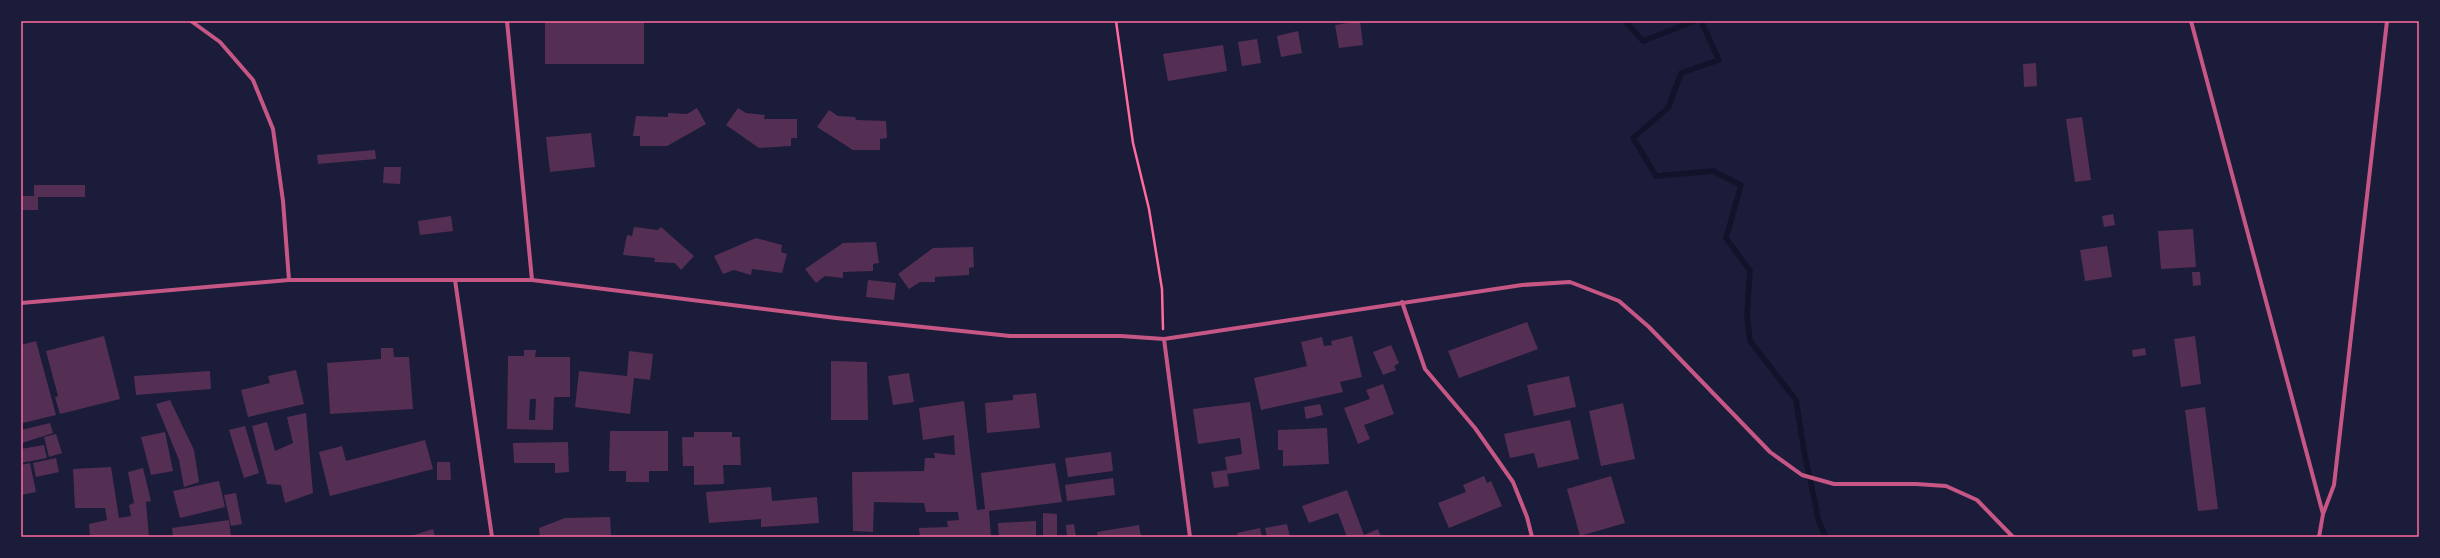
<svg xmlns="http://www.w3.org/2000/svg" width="2440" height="558" font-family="Roboto,sans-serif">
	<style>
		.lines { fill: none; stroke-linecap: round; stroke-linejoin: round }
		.stream { stroke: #12122b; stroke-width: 5.5 }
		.building { fill: #542f53; fill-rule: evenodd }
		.path { stroke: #ff6b9d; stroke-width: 2.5 }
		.minor { stroke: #c65784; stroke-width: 4 }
		.neatline { fill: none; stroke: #ff6b9d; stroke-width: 1.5 }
	</style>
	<rect width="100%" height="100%" fill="#1b1b3a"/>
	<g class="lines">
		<!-- stream -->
		<g class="stream">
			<polyline points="1625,21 1643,41 1695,21"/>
			<polyline points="1701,21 1719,60 1681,73 1668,108 1633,138 1656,176 1713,171 1741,185 1726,238 1750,271 1747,315 1750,341 1796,400 1804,451 1819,522 1826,537"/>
		</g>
	</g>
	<!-- building -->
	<g class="building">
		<rect x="545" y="21" width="99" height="43"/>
		<polygon points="1360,21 1363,45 1339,48 1335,25"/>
		<polygon points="1298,31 1302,53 1281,57 1277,36"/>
		<polygon points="1257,39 1261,63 1242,66 1238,42"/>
		<polygon points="1223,45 1227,71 1168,81 1163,54"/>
		<polygon points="2036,63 2037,86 2024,87 2023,64"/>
		<polygon points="697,108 706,124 667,146 640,146 640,136 633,136 636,116 668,117 668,113 687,114"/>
		<polygon points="738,108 746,113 765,115 764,119 797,119 797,138 791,138 791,146 759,148 726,125"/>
		<polygon points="829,110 838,116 855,117 856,120 886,121 887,138 880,139 880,150 853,150 817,127"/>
		<polygon points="2082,117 2091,180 2075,182 2066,119"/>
		<polygon points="591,133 595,167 550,172 546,137"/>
		<polygon points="375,150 376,159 318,164 317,155"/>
		<polygon points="384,167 401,167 400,184 383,183"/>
		<polygon points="34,185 85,185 85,197 38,197 38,210 21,210 21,196 34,196"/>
		<polygon points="2113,214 2115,225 2104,227 2102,216"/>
		<polygon points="451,216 453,231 420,235 418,221"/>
		<polygon points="634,227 658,230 661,227 694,256 681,270 675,263 654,262 655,258 623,255 627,235 632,236"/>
		<polygon points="2193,229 2196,267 2161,269 2158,231"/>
		<polygon points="756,238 782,245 781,252 787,254 782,273 752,269 751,275 734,270 723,274 714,256"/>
		<polygon points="876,242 879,263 873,264 873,271 843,272 843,278 825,276 816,283 805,269 843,243"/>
		<polygon points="2107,246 2112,277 2085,281 2080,250"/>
		<polygon points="973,247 974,267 969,268 969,275 935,277 935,282 920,282 909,289 898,274 933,248"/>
		<polygon points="2192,272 2200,272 2201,285 2193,286"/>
		<polygon points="868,280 896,283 894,300 866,297"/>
		<polygon points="1527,322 1538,349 1459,378 1448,351"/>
		<polygon points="104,336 120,399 60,414 55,397 58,396 46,351"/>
		<polygon points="1352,336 1362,377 1340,382 1343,392 1261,410 1254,378 1307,366 1301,342 1322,337 1324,346 1332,345 1331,341"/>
		<polygon points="2195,336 2201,384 2181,387 2174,339"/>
		<polygon points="36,341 56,415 23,423 21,416 21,345"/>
		<polygon points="1391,345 1399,363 1394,366 1396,370 1383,375 1373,352"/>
		<polygon points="381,348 393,348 394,357 409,357 413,409 330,414 327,363 381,359"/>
		<polygon points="2145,348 2146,355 2133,357 2132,350"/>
		<path d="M 524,350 L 536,350 L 535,357 L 570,357 L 570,397 L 554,397 L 553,430 L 507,429 L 508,356 L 524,356 ZM 530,399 L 536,399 L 535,420 L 529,420 Z"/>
		<polygon points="629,351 653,354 650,380 634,378 630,414 575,407 579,371 627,376"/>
		<polygon points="831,361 867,362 868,420 831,420"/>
		<polygon points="296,370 304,404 248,417 241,390 270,383 268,376"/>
		<polygon points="210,371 211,389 136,395 134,376"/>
		<polygon points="909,373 914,402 893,405 888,376"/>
		<polygon points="1569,376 1576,407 1534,416 1527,385"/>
		<polygon points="1383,384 1394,414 1364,425 1370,439 1358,444 1344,408 1370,399 1366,390"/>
		<polygon points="1036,393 1040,428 987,433 985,403 1013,400 1013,395"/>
		<polygon points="170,400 194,450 199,482 184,487 179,460 156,404"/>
		<polygon points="964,401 977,510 985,509 981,473 1055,463 1062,502 989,511 991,537 920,537 919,528 948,527 947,521 959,520 958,512 926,512 924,503 874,502 873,532 853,531 852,472 924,471 925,458 935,458 934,453 955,455 954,435 923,440 919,408"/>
		<polygon points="1250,402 1260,469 1227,474 1229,486 1214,488 1211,472 1227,470 1225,457 1242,454 1240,438 1198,444 1193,409"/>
		<polygon points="1623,403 1635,459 1601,466 1589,411"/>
		<polygon points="1320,404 1323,415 1306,419 1304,407"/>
		<polygon points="2205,407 2218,509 2198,511 2185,410"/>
		<polygon points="306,413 313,493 285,503 281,485 267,484 252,426 267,422 275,451 293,443 287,417"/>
		<polygon points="1570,420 1579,459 1538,468 1534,453 1510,458 1504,434"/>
		<polygon points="50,423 53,433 22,443 21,430"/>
		<polygon points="245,426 259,473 244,478 229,430"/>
		<polygon points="1327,428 1329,464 1283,466 1283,450 1278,450 1278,430"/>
		<polygon points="610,431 668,431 668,471 649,471 649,482 626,482 626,471 609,471"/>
		<polygon points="165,432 173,471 151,475 141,437"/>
		<polygon points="694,432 732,432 732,437 740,437 741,465 723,465 724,484 694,485 694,466 683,466 682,437 694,437"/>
		<polygon points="56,434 62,453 49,457 44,437"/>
		<polygon points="425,440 433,469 330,496 319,452 342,446 346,461"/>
		<polygon points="568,442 569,472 555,473 555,463 514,463 513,443"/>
		<polygon points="44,445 47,458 21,463 21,449"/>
		<polygon points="1111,452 1113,471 1068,477 1065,458"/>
		<polygon points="56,458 59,472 36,477 33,463"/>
		<polygon points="437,462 450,462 451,480 437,480"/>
		<polygon points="30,463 36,492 21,495 21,465"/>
		<polygon points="111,467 119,518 131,516 129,505 134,503 128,472 143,468 151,501 146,502 149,537 90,537 89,524 107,520 105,508 75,508 73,469"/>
		<polygon points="1484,476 1487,483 1491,481 1502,506 1449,528 1438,503 1466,492 1463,485"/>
		<polygon points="1611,476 1625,523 1580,536 1567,489"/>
		<polygon points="1113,478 1115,495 1067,501 1065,485"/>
		<polygon points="219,481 225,507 180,518 173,491"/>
		<polygon points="771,487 772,501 817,497 819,523 761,527 761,519 709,523 706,492"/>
		<polygon points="1347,490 1364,535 1378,529 1381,537 1347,537 1338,513 1309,523 1302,506"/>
		<polygon points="236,493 242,524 231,526 224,495"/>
		<polygon points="1043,513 1057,514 1057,537 1043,537"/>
		<polygon points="610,517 611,535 592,537 540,537 539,528 565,518"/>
		<polygon points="229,520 231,537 173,537 172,528"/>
		<polygon points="1036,521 1036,537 999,537 998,523"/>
		<polygon points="1074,524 1076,537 1067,537 1066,525"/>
		<polygon points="1287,524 1290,537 1267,537 1265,528"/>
		<polygon points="1139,525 1141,537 1098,537 1097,532"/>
		<polygon points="1260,528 1262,537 1238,537 1237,533"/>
		<polygon points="433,529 435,537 408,537"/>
	</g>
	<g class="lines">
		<!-- path -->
		<polyline class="path" points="1116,21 1133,143 1149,209 1162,289 1163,329"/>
		<!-- minor -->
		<g class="minor">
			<polyline points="191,21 220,42 253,80 273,129 283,201 289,280"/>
			<polyline points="507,21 532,280"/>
			<polyline points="2191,21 2323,514"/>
			<polyline points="455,280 492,537"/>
			<polyline points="1402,302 1425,369 1475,428 1513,482 1527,517 1532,537"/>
			<polyline points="21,303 289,280 532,280 836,318 1010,336 1121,336 1164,339 1522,285 1570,282 1619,301 1649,327 1770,452 1802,475 1834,484 1916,484 1946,486 1977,500 2013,537"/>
			<polyline points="1164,339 1190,537"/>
			<polyline points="2319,537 2323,514 2334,485 2387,21"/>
		</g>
	</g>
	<!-- border -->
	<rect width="2440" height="558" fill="none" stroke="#1b1b3a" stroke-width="44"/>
	<rect x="22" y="22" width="2396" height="514" class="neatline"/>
</svg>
